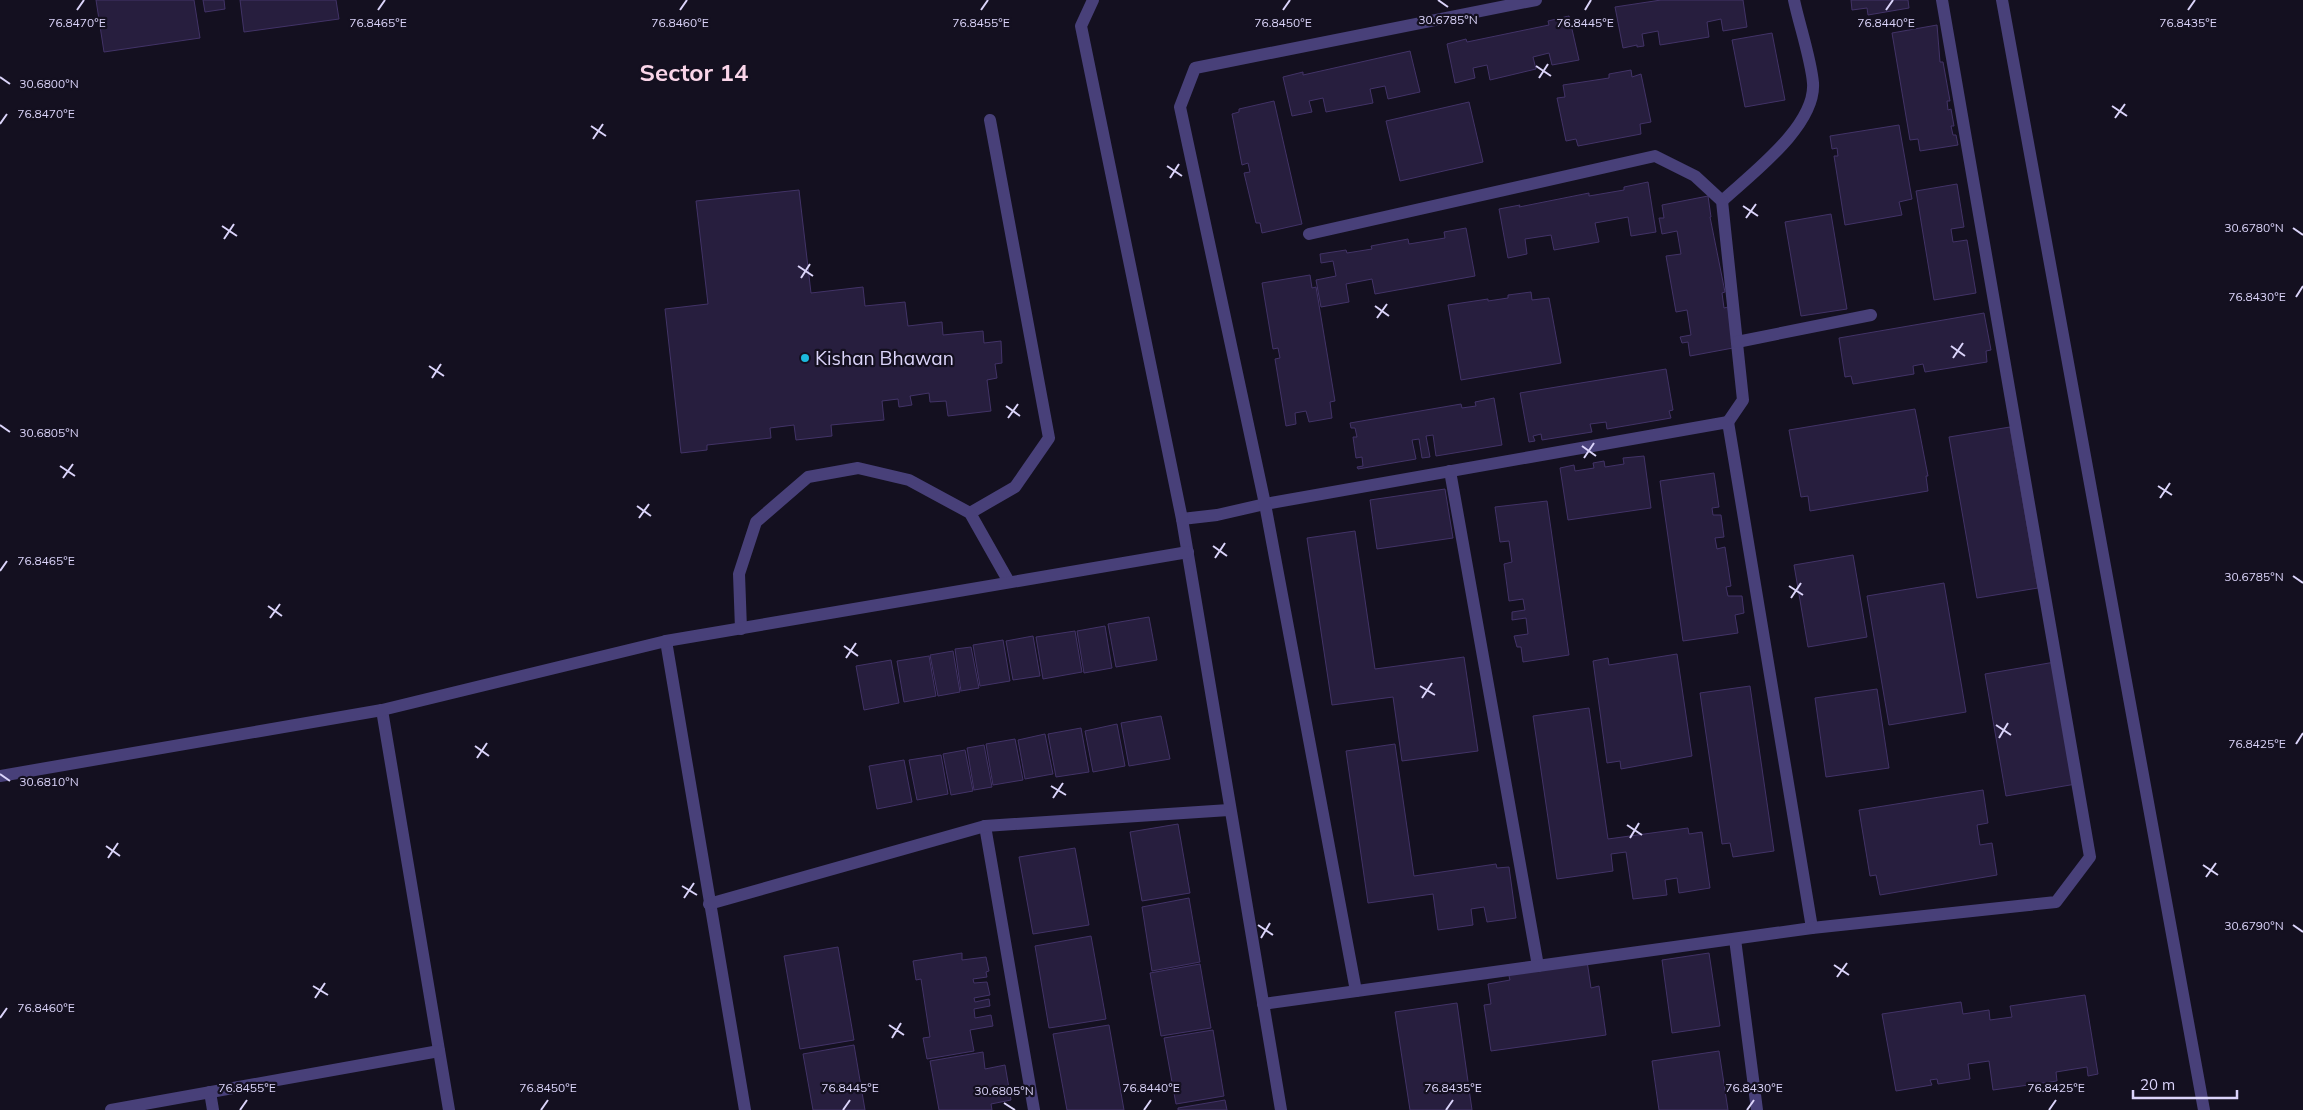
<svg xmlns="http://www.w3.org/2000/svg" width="2303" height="1110" font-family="Mulish,sans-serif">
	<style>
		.building { fill: #271e3e; stroke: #423367 }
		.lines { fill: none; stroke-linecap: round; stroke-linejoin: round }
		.service { stroke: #484079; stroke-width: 12 }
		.minor { stroke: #484079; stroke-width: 12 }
		.tertiary { stroke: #484079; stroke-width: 12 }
		.ticks { fill: none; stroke: #dbd4fa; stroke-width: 2 }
		.poi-dot { fill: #1cb9dd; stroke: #141020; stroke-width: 2 }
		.labels { text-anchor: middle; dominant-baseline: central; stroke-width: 4.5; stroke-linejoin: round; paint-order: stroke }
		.poi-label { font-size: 19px; fill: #dbd4fa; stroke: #141020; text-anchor: start }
		.district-label { font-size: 24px; font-weight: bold; fill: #fad5e9; stroke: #141020 }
		.ticks-label { font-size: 12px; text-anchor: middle; fill: #dbd4fa; stroke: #141020; stroke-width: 4.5; stroke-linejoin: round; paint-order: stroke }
	</style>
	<rect width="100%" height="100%" fill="#141020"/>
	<!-- building -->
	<g class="building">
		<polygon points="96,0 194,0 200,38 104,52"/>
		<polygon points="203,0 224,0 225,9 205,12"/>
		<polygon points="240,0 336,0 339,19 244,32"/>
		<polygon points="1743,0 1747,27 1723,31 1721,19 1707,22 1709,37 1660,45 1658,31 1642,34 1644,46 1637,47 1637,45 1623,48 1615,7 1661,0"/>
		<polygon points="1851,0 1908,0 1909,8 1868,15 1867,8 1852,10"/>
		<polygon points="1569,16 1579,60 1552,65 1549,53 1533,57 1536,69 1490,80 1487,65 1473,68 1475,78 1455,83 1447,44 1466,39 1467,42 1549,25 1548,21"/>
		<polygon points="1937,25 1940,62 1943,62 1950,101 1947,101 1948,110 1951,109 1954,126 1951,126 1953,135 1956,135 1958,145 1920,151 1918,139 1910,140 1892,33"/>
		<polygon points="1772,33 1785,100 1745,107 1732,40"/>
		<polygon points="1410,51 1420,92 1388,99 1385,86 1370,89 1373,103 1326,112 1323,98 1309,101 1312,112 1292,116 1283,77 1303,72 1303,75"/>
		<polygon points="1631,70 1632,77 1641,74 1651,122 1640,124 1641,134 1578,146 1576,139 1566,141 1557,98 1565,97 1563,85 1609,78 1609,74"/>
		<polygon points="1274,101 1302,224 1262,233 1260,223 1256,223 1244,173 1250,172 1248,163 1242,165 1232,114 1239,112 1239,109"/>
		<polygon points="1469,102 1483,162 1400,181 1386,121"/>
		<polygon points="1899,125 1912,199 1899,202 1902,215 1845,225 1834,156 1838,156 1837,148 1832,149 1830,136"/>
		<polygon points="1648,182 1656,232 1631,236 1628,217 1595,223 1599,242 1554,250 1551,235 1525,239 1527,254 1508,258 1499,209 1520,205 1519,207 1589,193 1589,196 1624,190 1624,187"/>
		<polygon points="1957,184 1964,227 1951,229 1953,242 1967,240 1976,293 1934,300 1916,191"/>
		<polygon points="799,190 811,293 863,287 865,306 905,302 908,326 942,322 943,335 983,331 984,343 1001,341 1002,363 995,364 997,378 987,380 991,411 948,416 946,401 930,402 929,393 910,396 912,405 899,407 898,399 882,401 884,420 831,425 832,436 796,440 794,425 770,428 771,438 707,445 707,450 681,453 665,309 708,304 696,201"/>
		<polygon points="1708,196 1711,217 1710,217 1725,292 1722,293 1724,308 1728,307 1733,348 1690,356 1688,342 1682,343 1680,337 1691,335 1687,310 1676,312 1666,256 1681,254 1677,231 1662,234 1659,218 1664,218 1662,205"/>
		<polygon points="1831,214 1847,309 1801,316 1785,222"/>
		<polygon points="1466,228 1475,276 1375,294 1372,279 1346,284 1349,302 1321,307 1316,280 1336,276 1333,261 1321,263 1320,254 1346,250 1347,253 1372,249 1371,246 1408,239 1409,244 1445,238 1444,232"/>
		<polygon points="1310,275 1312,288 1316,287 1335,401 1330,402 1332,418 1309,422 1306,411 1295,413 1296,424 1286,426 1275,359 1280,358 1278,348 1273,349 1262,283"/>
		<polygon points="1531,292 1532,300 1549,298 1561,363 1461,380 1448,305 1488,299 1488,301 1508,298 1508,295"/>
		<polygon points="1984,313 1991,350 1986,351 1987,362 1925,372 1923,364 1913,366 1914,374 1853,384 1851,376 1845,377 1839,338"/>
		<polygon points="1666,369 1673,410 1669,411 1671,418 1607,429 1606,422 1590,424 1592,432 1542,440 1541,434 1533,436 1535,441 1529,442 1520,393"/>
		<polygon points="1494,398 1502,445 1436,456 1433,435 1426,436 1430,457 1422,458 1419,439 1412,440 1416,459 1358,469 1357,467 1363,466 1362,457 1356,458 1353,437 1357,437 1355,428 1351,428 1350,423 1461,404 1462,408 1476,406 1475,402"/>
		<polygon points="1915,409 1928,476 1926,476 1928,491 1810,511 1808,496 1801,497 1789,430"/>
		<polygon points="2010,427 2038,588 1977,598 1949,437"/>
		<polygon points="1644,456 1651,508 1568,520 1560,468 1574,465 1575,471 1594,468 1593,463 1604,461 1605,467 1624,464 1623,458"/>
		<polygon points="1714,473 1719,507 1712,508 1713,515 1721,515 1724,537 1715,538 1717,549 1725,547 1731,586 1726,587 1728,596 1742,596 1744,613 1735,615 1738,633 1683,641 1660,481"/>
		<polygon points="1445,489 1453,538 1377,549 1370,500"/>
		<polygon points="1547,501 1569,655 1523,662 1521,647 1517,647 1514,636 1528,634 1526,618 1512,620 1512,612 1525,610 1523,599 1509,601 1504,564 1512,562 1509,541 1500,542 1495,507"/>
		<polygon points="1355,531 1375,669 1464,657 1478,751 1402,761 1393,697 1332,705 1307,538"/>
		<polygon points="1853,555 1867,637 1808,647 1794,565"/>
		<polygon points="1944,583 1966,712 1889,725 1867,596"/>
		<polygon points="1149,617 1157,660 1116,667 1108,624"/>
		<polygon points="1105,626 1112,668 1084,673 1077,631"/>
		<polygon points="1075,631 1082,672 1043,679 1036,637"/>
		<polygon points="1033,636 1040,676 1013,680 1006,641"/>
		<polygon points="1003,640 1010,681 980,686 973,645"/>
		<polygon points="971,647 979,688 961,691 955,649"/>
		<polygon points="953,651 960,692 938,696 930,655"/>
		<polygon points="1677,654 1692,756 1621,769 1620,761 1607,763 1593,661 1608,658 1609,665"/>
		<polygon points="929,656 936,696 904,702 897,661"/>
		<polygon points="891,660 899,703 864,710 856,666"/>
		<polygon points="2055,662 2076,784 2006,796 1985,674"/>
		<polygon points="1750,686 1774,851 1733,857 1730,843 1722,844 1700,693"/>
		<polygon points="1877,689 1889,768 1826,777 1815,698"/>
		<polygon points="1589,708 1608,839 1688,828 1689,834 1702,832 1710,888 1679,893 1677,878 1665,880 1667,895 1633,899 1626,852 1611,854 1613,871 1557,879 1533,716"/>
		<polygon points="1161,716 1170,759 1129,766 1121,723"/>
		<polygon points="1117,724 1125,766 1093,772 1085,731"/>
		<polygon points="1081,728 1089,772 1056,777 1048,734"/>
		<polygon points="1045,734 1053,774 1025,779 1018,740"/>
		<polygon points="1015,739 1023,780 993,785 986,744"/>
		<polygon points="1395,744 1414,876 1496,864 1497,868 1509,867 1516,918 1487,922 1484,907 1471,909 1473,925 1438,930 1433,894 1368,903 1346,751"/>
		<polygon points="984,745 992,787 974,790 967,748"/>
		<polygon points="965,750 973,791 951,795 943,754"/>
		<polygon points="941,755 948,794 917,800 909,760"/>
		<polygon points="904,760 912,802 877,809 869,766"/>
		<polygon points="1983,790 1988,823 1977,825 1980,845 1992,843 1997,875 1880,895 1876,875 1870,876 1859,810"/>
		<polygon points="1178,824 1190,893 1142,901 1130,832"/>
		<polygon points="1075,848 1089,925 1033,934 1019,857"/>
		<polygon points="1189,898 1200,962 1152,971 1142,907"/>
		<polygon points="1091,936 1106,1019 1049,1028 1035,946"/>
		<polygon points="838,947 854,1040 800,1049 784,956"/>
		<polygon points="962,953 962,960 986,957 989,971 986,972 987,977 973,979 974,983 987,982 990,995 974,998 975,1002 989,999 990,1006 974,1009 975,1018 991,1015 993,1026 970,1030 974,1051 927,1059 923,1038 930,1037 921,979 916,980 913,961"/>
		<polygon points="1709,953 1720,1026 1672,1033 1662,960"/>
		<polygon points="1587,961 1591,988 1599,986 1606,1035 1491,1051 1484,1005 1491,1004 1488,984 1510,980 1508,972"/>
		<polygon points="1200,964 1211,1028 1161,1036 1150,973"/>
		<polygon points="2085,995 2098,1074 2088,1076 2087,1067 2056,1072 2057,1081 1993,1090 1989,1061 1968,1064 1970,1079 1938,1084 1937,1079 1930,1080 1932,1085 1896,1091 1882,1014 1961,1002 1963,1014 1989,1010 1990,1020 2012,1017 2010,1006"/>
		<polygon points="1457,1003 1472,1110 1410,1110 1395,1012"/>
		<polygon points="1109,1025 1124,1110 1067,1110 1053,1034"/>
		<polygon points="1213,1030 1224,1096 1176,1104 1164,1038"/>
		<polygon points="854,1045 865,1110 813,1110 803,1054"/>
		<polygon points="1719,1051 1728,1110 1659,1110 1652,1061"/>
		<polygon points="983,1052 985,1069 1005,1065 1011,1100 991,1104 992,1110 939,1110 930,1061"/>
		<polygon points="1225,1100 1227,1110 1178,1110 1178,1108"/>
	</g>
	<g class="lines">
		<!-- service -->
		<g class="service">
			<polyline points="970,513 1015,487 1049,438 990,120"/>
			<polyline points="741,629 739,574 756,522 808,477 858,468 909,480 970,513 1009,582"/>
		</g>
		<!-- minor -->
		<g class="minor">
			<polyline points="2002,0 2204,1110"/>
			<path d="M 1722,201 C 1751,174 1816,126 1813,83 C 1811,59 1799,24 1794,0"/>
			<polyline points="1309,234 1655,156 1695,176 1722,201 1743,400 1728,422"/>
			<polyline points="1737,342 1871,315"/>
			<polyline points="1450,471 1538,966"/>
			<polyline points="1182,519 1217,515 1265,504 1728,422 1812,928 1263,1004"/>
			<polyline points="666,641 745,1110"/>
			<polyline points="382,710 449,1110"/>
			<polyline points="985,826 1034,1110"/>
			<polyline points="709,904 985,826 1229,810"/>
			<polyline points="1812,928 2056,902 2090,857 1942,0"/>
			<polyline points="1735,939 1757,1110"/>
			<polyline points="1356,991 1265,504 1180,107 1195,68 1536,0"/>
			<polyline points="210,1092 213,1110"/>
			<polyline points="111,1110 439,1051"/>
		</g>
		<!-- tertiary -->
		<g class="tertiary">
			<polyline points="1093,0 1081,26 1182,519 1281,1110"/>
			<polyline points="0,776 382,710 666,641 1188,552"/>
		</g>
	</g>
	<!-- ticks -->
	<path class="ticks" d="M 1438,0 L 1448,7M 77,10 L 84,0M 378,10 L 385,0M 680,10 L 687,0M 981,10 L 988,0M 1283,10 L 1290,0M 1585,10 L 1591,0M 1886,10 L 1893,0M 2188,10 L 2195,0M 1536,66 L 1551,76M 0,77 L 10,84M 1539,78 L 1548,64M 2112,106 L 2127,116M 2115,118 L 2125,104M 0,124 L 7,114M 591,126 L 606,136M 593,139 L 603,124M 1167,166 L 1182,176M 1170,178 L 1179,164M 1743,206 L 1758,216M 1746,218 L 1756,204M 222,226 L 237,236M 2293,228 L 2303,235M 224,239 L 234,224M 798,266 L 813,276M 801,278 L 810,264M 2296,297 L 2303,286M 1375,306 L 1389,316M 1377,318 L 1387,304M 1951,346 L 1965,356M 1953,358 L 1963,343M 429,366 L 444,376M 432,378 L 441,364M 1006,406 L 1020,416M 1008,418 L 1018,404M 0,425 L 10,432M 1582,446 L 1596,456M 1584,458 L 1594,443M 60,466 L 75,476M 63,478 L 73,464M 2158,486 L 2172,495M 2160,498 L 2170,483M 637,506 L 651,516M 639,518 L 649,504M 1213,546 L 1227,556M 1215,558 L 1225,543M 0,571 L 7,561M 2293,576 L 2303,583M 1789,586 L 1803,595M 1791,598 L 1801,583M 268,606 L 282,616M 270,618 L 280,604M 844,646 L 858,656M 846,658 L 856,643M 1420,686 L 1435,695M 1422,698 L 1432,683M 1996,725 L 2011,735M 1999,738 L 2008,723M 2296,744 L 2303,733M 475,746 L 489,756M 477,758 L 487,743M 0,774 L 10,781M 1051,786 L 1066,795M 1053,798 L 1063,783M 1627,825 L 1642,835M 1630,838 L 1639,823M 106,846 L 120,856M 108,858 L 118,843M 2203,865 L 2218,875M 2206,877 L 2216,863M 682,886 L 697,895M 684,898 L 694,883M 1258,925 L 1273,935M 2293,925 L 2303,932M 1261,938 L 1270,923M 1834,965 L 1849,975M 1837,977 L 1847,963M 313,986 L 328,995M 315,998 L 325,983M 0,1018 L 7,1008M 889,1025 L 904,1035M 892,1038 L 901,1023M 1004,1103 L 1015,1110M 240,1110 L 247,1100M 541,1110 L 548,1100M 843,1110 L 850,1100M 1144,1110 L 1151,1100M 1446,1110 L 1453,1100M 1747,1110 L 1754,1100M 2049,1110 L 2056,1100"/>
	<!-- markers -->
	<circle class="poi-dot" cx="805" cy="358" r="5"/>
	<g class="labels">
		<!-- poi labels -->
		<g class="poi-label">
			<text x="815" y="358">Kishan Bhawan</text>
		</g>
		<!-- district labels -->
		<g class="district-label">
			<text x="694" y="72">Sector 14</text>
		</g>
	</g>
	<g class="ticks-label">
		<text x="1448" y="24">30.6785°N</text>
		<text x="77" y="27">76.8470°E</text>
		<text x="378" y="27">76.8465°E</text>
		<text x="680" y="27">76.8460°E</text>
		<text x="981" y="27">76.8455°E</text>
		<text x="1283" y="27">76.8450°E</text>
		<text x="1585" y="27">76.8445°E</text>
		<text x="1886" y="27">76.8440°E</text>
		<text x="2188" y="27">76.8435°E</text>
		<text x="49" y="88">30.6800°N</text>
		<text x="46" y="118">76.8470°E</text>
		<text x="2254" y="232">30.6780°N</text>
		<text x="2257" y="301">76.8430°E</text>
		<text x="49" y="437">30.6805°N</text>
		<text x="46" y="565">76.8465°E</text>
		<text x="2254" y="581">30.6785°N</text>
		<text x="2257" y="748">76.8425°E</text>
		<text x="49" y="786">30.6810°N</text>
		<text x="2254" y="930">30.6790°N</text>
		<text x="46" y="1012">76.8460°E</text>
		<text x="247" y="1092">76.8455°E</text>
		<text x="548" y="1092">76.8450°E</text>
		<text x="850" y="1092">76.8445°E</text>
		<text x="1151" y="1092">76.8440°E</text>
		<text x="1453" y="1092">76.8435°E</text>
		<text x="1754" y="1092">76.8430°E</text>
		<text x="2056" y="1092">76.8425°E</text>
		<text x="1004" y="1095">30.6805°N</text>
	</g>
	<!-- scale -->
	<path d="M2133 1090v8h104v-8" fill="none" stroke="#dbd4fa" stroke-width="2.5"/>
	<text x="2140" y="1090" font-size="15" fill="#dbd4fa" stroke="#141020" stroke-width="4" paint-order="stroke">20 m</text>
</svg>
